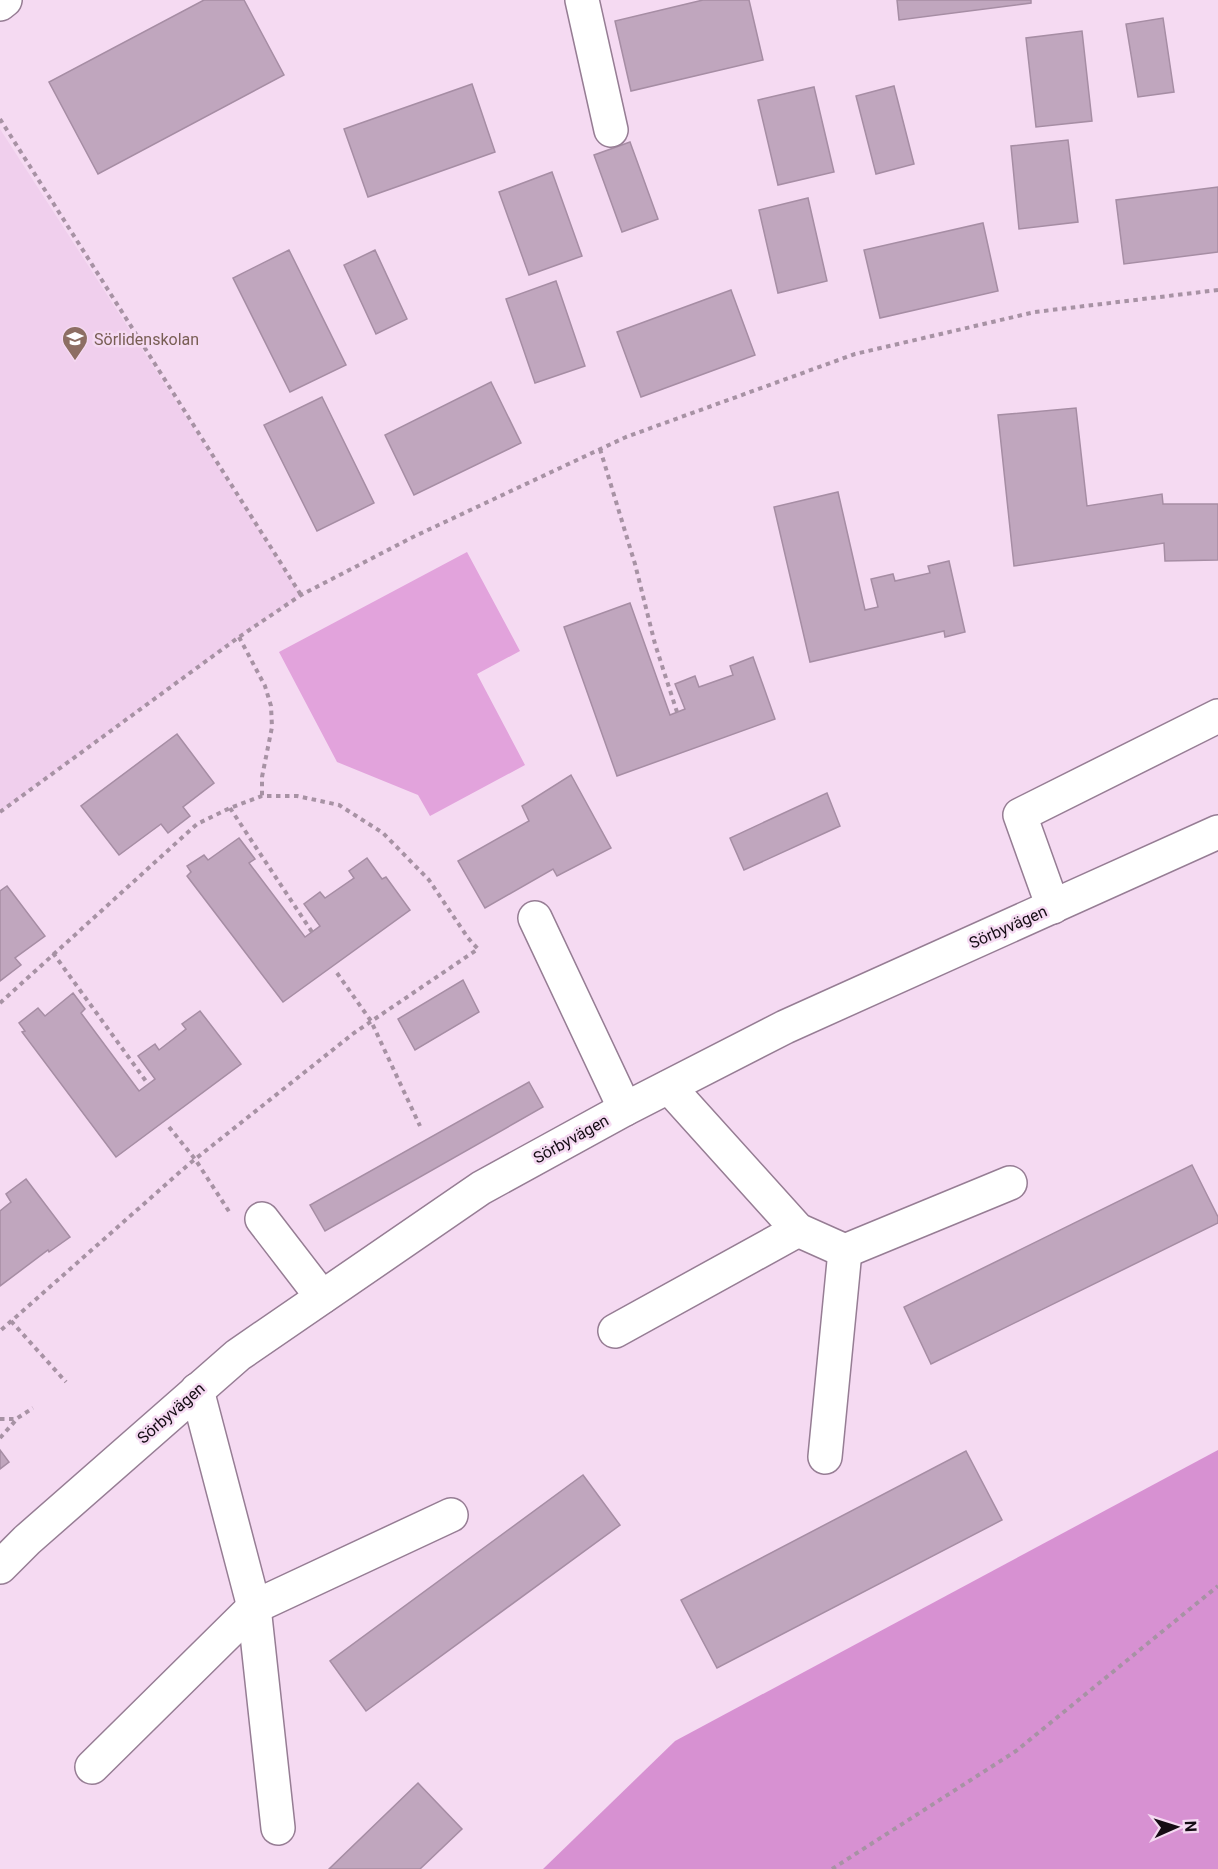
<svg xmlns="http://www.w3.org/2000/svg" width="1218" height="1869" font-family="Roboto,sans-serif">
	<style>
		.built { fill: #f0cfed }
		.green { fill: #e2a3dc }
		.forest { fill: #d791d2 }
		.building { fill: #c0a6be; stroke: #a68da4; stroke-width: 1.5 }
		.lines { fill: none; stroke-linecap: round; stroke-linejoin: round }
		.minor-casing { stroke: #967d94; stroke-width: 36 }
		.path { stroke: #a792a4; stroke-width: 4; stroke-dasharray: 4.5 4.5; stroke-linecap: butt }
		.minor { stroke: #fff; stroke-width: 33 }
		.labels { text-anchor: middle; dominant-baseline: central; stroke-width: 5; stroke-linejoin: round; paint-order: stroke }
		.education-label { font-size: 16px; fill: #785e54; stroke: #f5daf2; text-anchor: start }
		.street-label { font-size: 16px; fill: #150c14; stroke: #f5daf2 }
	</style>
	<rect width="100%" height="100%" fill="#f5daf2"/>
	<!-- built -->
	<polygon class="built" points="0,129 301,595 239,637 0,812"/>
	<!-- green -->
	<polygon class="green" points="467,552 520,651 477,674 525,765 430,816 418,795 337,762 279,652"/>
	<!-- forest -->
	<polygon class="forest" points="1218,1450 1218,1869 543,1869 675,1741"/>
	<!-- building -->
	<g class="building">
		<polygon points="204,0 244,0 284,75 98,174 49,82"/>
		<polygon points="703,0 749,0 763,60 631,91 615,21"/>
		<polygon points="897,0 1031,0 1031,3 899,20"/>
		<polygon points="1163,18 1174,92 1138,97 1126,24"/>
		<polygon points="1082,31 1092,121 1036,127 1026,38"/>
		<polygon points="472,84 495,152 368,197 344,129"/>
		<polygon points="894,86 914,164 876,174 856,96"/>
		<polygon points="814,87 834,172 778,185 758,100"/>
		<polygon points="1068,140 1078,222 1019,229 1011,146"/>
		<polygon points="630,142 658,219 622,232 594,155"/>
		<polygon points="552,172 582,256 529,275 499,192"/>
		<polygon points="1218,187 1218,252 1124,264 1116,200"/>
		<polygon points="808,198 827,281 778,293 759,210"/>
		<polygon points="983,223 998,291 880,318 864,250"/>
		<polygon points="289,250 346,365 290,392 233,278"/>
		<polygon points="375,250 407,319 376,334 344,265"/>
		<polygon points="556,281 585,366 535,383 506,299"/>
		<polygon points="731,290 755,355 641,397 617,332"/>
		<polygon points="491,382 521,443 414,495 385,435"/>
		<polygon points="322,397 374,503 317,531 264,425"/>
		<polygon points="1076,408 1087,506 1162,494 1163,504 1218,504 1218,560 1165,561 1164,543 1014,566 998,415"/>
		<polygon points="838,492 865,610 878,607 871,579 893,574 895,581 930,573 928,566 949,561 965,632 945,637 944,631 810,662 774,507"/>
		<polygon points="630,603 670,715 685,709 675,684 695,676 699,687 733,675 730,666 753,657 775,719 617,776 564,627"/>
		<polygon points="177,734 214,783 183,807 190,816 168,833 161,824 119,855 81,806"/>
		<polygon points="571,775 611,848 557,876 553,869 485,908 458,861 529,821 522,806"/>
		<polygon points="827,793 840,826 744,870 730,838"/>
		<polygon points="239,838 255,859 249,863 305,937 320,926 304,904 320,892 325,898 354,878 349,871 367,858 382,879 386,877 410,910 283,1002 187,876 191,872 187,866 204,855 208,860"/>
		<polygon points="7,886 45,936 15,958 21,965 0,981 0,891"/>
		<polygon points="463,980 479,1012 415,1050 398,1019"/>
		<polygon points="73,993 85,1009 81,1013 139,1091 155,1079 138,1056 155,1044 159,1050 186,1029 182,1024 200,1011 241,1064 116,1157 22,1032 25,1031 19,1023 38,1008 45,1016"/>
		<polygon points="529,1082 543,1107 325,1231 310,1205"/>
		<polygon points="1192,1165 1218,1217 1218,1223 931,1364 904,1307"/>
		<polygon points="26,1179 70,1237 49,1252 48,1250 0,1286 0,1211 11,1202 6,1194"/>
		<polygon points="0,1450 9,1462 0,1469"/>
		<polygon points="966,1451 1002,1520 717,1668 681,1600"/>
		<polygon points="583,1475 620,1525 366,1711 330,1661"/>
		<polygon points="418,1783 462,1829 420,1869 329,1869"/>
	</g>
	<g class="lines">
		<defs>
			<g id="minor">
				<polyline points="582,0 611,130"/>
				<polyline points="0,4 5,0"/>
				<polyline points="1053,907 1020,815 1218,716"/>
				<polyline points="535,918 625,1109"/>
				<polyline points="669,1087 798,1230 845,1251 1010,1183"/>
				<polyline points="262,1219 322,1297"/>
				<polyline points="615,1331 798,1230"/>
				<polyline points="197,1390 254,1607 451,1515"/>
				<polyline points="825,1457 845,1251"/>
				<polyline points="0,1567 27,1540 238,1355 481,1188 625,1109 785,1027 1218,832"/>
				<polyline points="254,1607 278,1828"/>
				<polyline points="92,1767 254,1607"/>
			</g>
		</defs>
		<!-- minor casing -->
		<use href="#minor" class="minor-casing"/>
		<!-- path -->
		<g class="path">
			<polyline points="0,119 301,595"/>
			<polyline points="600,449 635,564 655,644 677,712"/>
			<polyline points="239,637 265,686 271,706 272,727 262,777 262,796"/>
			<polyline points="230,808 312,932"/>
			<polyline points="0,812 239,637 301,595 413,537 626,437 855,354 1035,312 1218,290"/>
			<polyline points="53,953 148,1084"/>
			<polyline points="337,973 371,1021 420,1126"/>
			<polyline points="0,1003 197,824 230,808 262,796 297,796 339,805 383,833 429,880 468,938 478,949 354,1033 189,1164 0,1331"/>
			<polyline points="169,1127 195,1159 230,1213"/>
			<polyline points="11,1321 66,1382"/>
			<polyline points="0,1419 16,1419 33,1408"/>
			<polyline points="0,1438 16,1420"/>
			<polyline points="832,1869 1016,1751 1218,1586"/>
		</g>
		<!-- minor -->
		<use href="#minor" class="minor"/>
	</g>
	<!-- icons -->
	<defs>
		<symbol id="school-pin" viewBox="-11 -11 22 30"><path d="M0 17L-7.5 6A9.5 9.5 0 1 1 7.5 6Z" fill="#8d6e63" stroke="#f5daf2"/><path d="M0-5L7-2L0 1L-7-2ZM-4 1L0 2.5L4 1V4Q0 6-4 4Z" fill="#fff"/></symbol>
	</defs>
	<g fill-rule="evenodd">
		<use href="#school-pin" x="60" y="324" width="30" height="40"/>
	</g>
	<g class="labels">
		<!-- education labels -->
		<g class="education-label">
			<text x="94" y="339">Sörlidenskolan</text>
		</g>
		<!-- street labels -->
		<g class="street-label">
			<text transform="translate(1008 927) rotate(-24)">Sörbyvägen</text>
			<text transform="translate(571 1139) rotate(-29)">Sörbyvägen</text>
			<text transform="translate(171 1413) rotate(-41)">Sörbyvägen</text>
		</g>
	</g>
	<!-- north arrow -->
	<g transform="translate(1176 1827) rotate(87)" stroke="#f5daf2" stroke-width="4.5" paint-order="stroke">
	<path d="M0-4.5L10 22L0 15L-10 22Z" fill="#150c14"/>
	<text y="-9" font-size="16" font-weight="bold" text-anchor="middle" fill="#150c14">N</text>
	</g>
</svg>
